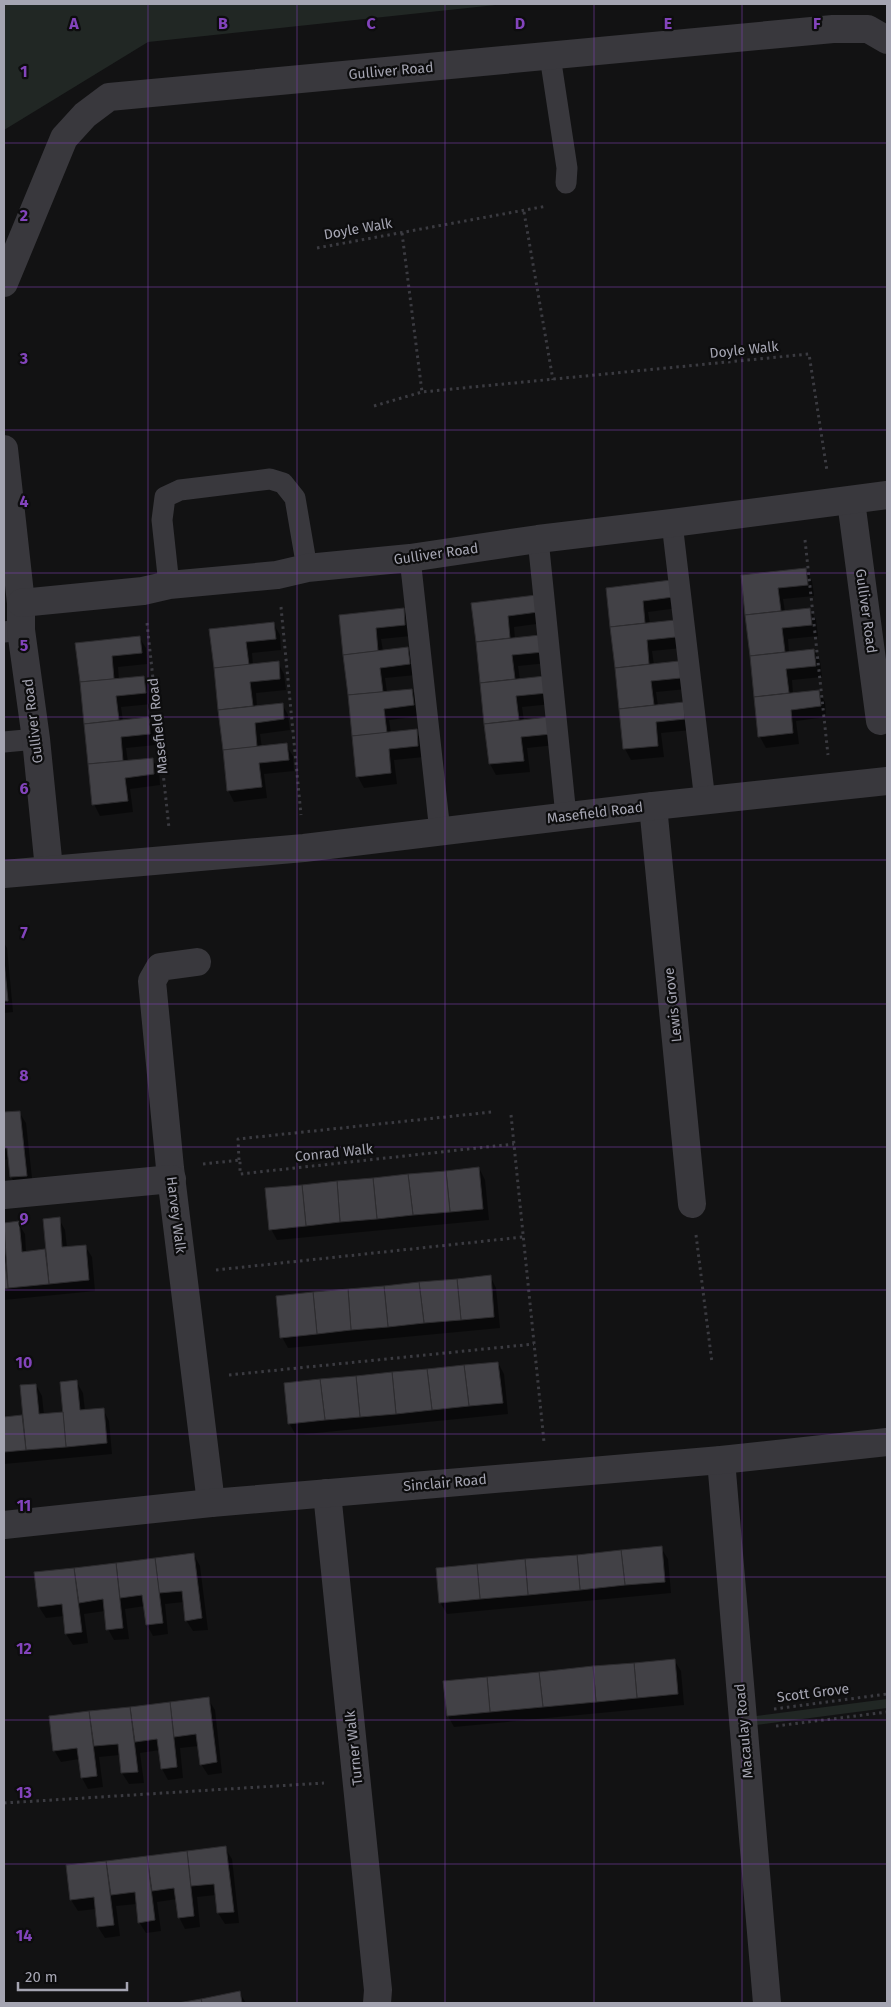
<svg xmlns="http://www.w3.org/2000/svg" width="891" height="2007" font-family="'Fira Sans',sans-serif">
	<style>
		.green { fill: #212724 }
		.shadow { fill: #0007 }
		.building { fill: #424146; stroke: #2d2c2f }
		.lines { fill: none; stroke-linecap: round; stroke-linejoin: round }
		.path { stroke: #3b3b41; stroke-width: 3; stroke-dasharray: 2.5 4; stroke-linecap: butt }
		.service { stroke: #39383d; stroke-width: 21 }
		.minor { stroke: #39383d; stroke-width: 28 }
		.grid { fill: none; stroke: #8344bc; stroke-width: 1; stroke-opacity: 0.55 }
		.labels { text-anchor: middle; dominant-baseline: central; stroke-width: 4.5; stroke-linejoin: round; paint-order: stroke }
		.street-label { font-size: 14px; fill: #a5a5b2; stroke: #0d0d0e }
		.grid-label { font-size: 16px; text-anchor: middle; font-weight: bold; fill: #8344bc; stroke: #0d0d0e; stroke-width: 4.5; stroke-linejoin: round; paint-order: stroke }
	</style>
	<rect width="100%" height="100%" fill="#121213"/>
	<!-- green -->
	<g class="green">
		<polygon points="4,4 505,4 148,42 4,130"/>
		<polygon points="887,1699 887,1708 748,1726 748,1717"/>
	</g>
	<!-- shadow -->
	<g class="shadow">
		<polygon points="805,569 812,581 814,596 783,599 785,612 810,609 816,620 818,636 788,639 789,653 814,650 820,661 822,677 792,680 793,694 818,691 825,702 826,717 796,721 799,744 766,748 760,737 742,576"/>
		<polygon points="670,582 678,608 648,612 650,624 674,621 682,648 652,651 654,665 685,674 687,689 656,692 658,706 683,703 691,730 661,733 664,757 631,760 625,749 607,589"/>
		<polygon points="536,597 544,623 514,627 515,639 540,637 548,663 518,666 520,680 551,689 552,704 522,707 524,721 548,718 556,745 527,748 530,772 496,775 490,764 473,604"/>
		<polygon points="403,609 410,620 411,636 381,639 383,651 408,649 414,660 416,675 385,678 387,692 412,690 418,701 420,716 389,720 391,733 416,731 422,742 424,757 394,760 397,784 364,788 358,777 340,616"/>
		<polygon points="273,623 280,635 281,650 252,653 253,666 278,663 284,674 286,690 256,693 257,707 282,704 288,715 290,730 260,734 262,748 286,745 293,756 294,771 264,774 267,798 234,802 228,790 211,630"/>
		<polygon points="139,637 146,648 147,664 118,667 119,680 144,677 150,688 152,704 121,707 123,721 148,718 154,729 156,745 126,748 128,762 152,759 159,770 160,785 130,789 133,812 100,816 94,804 76,644"/>
		<polygon points="4,943 7,948 13,1012 4,1013"/>
		<polygon points="19,1112 26,1123 33,1187 18,1188 11,1177 9,1159 4,1160 4,1114"/>
		<polygon points="479,1168 485,1180 489,1220 277,1240 271,1229"/>
		<polygon points="59,1219 65,1230 67,1248 85,1246 92,1257 95,1291 4,1300 4,1255 6,1254 4,1224 18,1223 25,1234 26,1252 47,1250"/>
		<polygon points="490,1276 496,1288 500,1328 288,1348 282,1337"/>
		<polygon points="498,1363 504,1374 508,1414 296,1435 289,1423"/>
		<polygon points="76,1381 83,1393 85,1411 103,1409 109,1421 112,1454 4,1464 4,1418 24,1416 36,1385 42,1396 44,1415 64,1413"/>
		<polygon points="661,1548 668,1559 671,1593 447,1614 440,1602"/>
		<polygon points="194,1555 200,1566 208,1630 193,1631 186,1620 184,1602 165,1604 168,1634 153,1636 147,1625 145,1606 125,1609 129,1639 114,1640 108,1629 105,1611 84,1614 88,1643 73,1645 66,1634 64,1616 46,1618 39,1607 36,1574"/>
		<polygon points="674,1660 681,1671 684,1705 454,1727 448,1716 445,1682"/>
		<polygon points="208,1699 215,1710 222,1773 208,1775 201,1764 199,1746 180,1748 183,1778 168,1780 162,1769 160,1750 140,1753 144,1783 129,1784 122,1773 120,1755 99,1757 103,1787 88,1789 82,1778 79,1759 61,1762 54,1750 50,1718"/>
		<polygon points="225,1848 232,1859 239,1923 225,1924 218,1913 216,1895 197,1897 200,1927 185,1929 179,1917 177,1899 157,1902 161,1931 146,1933 139,1922 137,1904 116,1906 120,1936 105,1938 98,1927 96,1909 78,1911 71,1900 67,1866"/>
		<polygon points="239,1992 246,2003 185,2003"/>
	</g>
	<!-- building -->
	<g class="building">
		<polygon points="806,568 808,585 778,588 781,611 745,615 741,575"/>
		<polygon points="671,580 673,597 643,601 645,623 610,627 606,588"/>
		<polygon points="536,595 538,612 508,616 510,638 476,642 471,603"/>
		<polygon points="404,608 405,625 376,628 378,651 343,655 339,615"/>
		<polygon points="810,608 812,625 782,628 785,652 750,656 745,615"/>
		<polygon points="675,620 676,637 647,640 649,664 615,668 610,627"/>
		<polygon points="274,622 276,639 246,642 249,665 214,668 209,629"/>
		<polygon points="540,635 543,652 512,655 515,679 480,683 476,642"/>
		<polygon points="140,636 142,653 112,656 114,679 80,682 75,643"/>
		<polygon points="408,647 410,664 380,668 383,692 348,695 343,655"/>
		<polygon points="814,649 816,666 786,669 789,693 754,697 750,656"/>
		<polygon points="279,661 280,679 250,682 253,706 218,710 214,668"/>
		<polygon points="679,661 681,678 651,681 654,705 619,709 615,668"/>
		<polygon points="144,676 146,693 116,696 119,720 84,724 80,682"/>
		<polygon points="545,676 547,693 516,696 519,720 484,724 480,683"/>
		<polygon points="412,689 414,705 384,709 387,733 352,736 348,695"/>
		<polygon points="819,690 821,706 791,710 793,733 758,737 754,697"/>
		<polygon points="684,702 685,719 656,722 658,746 623,749 619,709"/>
		<polygon points="283,703 284,719 255,723 257,747 223,750 218,710"/>
		<polygon points="149,717 150,734 121,737 123,761 88,764 84,724"/>
		<polygon points="549,717 551,734 521,737 524,761 489,764 484,724"/>
		<polygon points="417,729 418,746 389,749 391,773 356,777 352,736"/>
		<polygon points="287,743 289,760 259,763 262,787 227,791 223,750"/>
		<polygon points="153,758 154,774 125,778 128,801 92,805 88,764"/>
		<polygon points="4,960 8,1001 4,1001"/>
		<polygon points="20,1111 27,1176 10,1177 7,1148 4,1148 4,1112"/>
		<polygon points="479,1167 483,1209 450,1212 446,1171"/>
		<polygon points="446,1171 450,1212 413,1215 408,1174"/>
		<polygon points="408,1174 413,1215 377,1219 373,1178"/>
		<polygon points="373,1178 377,1219 340,1222 337,1181"/>
		<polygon points="337,1181 340,1222 306,1226 302,1185"/>
		<polygon points="302,1185 306,1226 269,1230 265,1188"/>
		<polygon points="60,1217 62,1247 86,1245 89,1280 49,1284 43,1219"/>
		<polygon points="19,1221 22,1252 45,1249 49,1284 8,1288 4,1223"/>
		<polygon points="4,1253 8,1288 4,1289"/>
		<polygon points="491,1275 494,1317 461,1320 457,1279"/>
		<polygon points="457,1279 461,1320 424,1323 419,1282"/>
		<polygon points="419,1282 424,1323 388,1327 384,1286"/>
		<polygon points="384,1286 388,1327 351,1330 348,1289"/>
		<polygon points="348,1289 351,1330 317,1334 313,1292"/>
		<polygon points="313,1292 317,1334 280,1338 276,1296"/>
		<polygon points="498,1362 503,1403 469,1406 464,1365"/>
		<polygon points="464,1365 469,1406 432,1410 427,1369"/>
		<polygon points="427,1369 432,1410 396,1414 392,1372"/>
		<polygon points="392,1372 396,1414 360,1417 356,1376"/>
		<polygon points="356,1376 360,1417 325,1420 320,1379"/>
		<polygon points="320,1379 325,1420 288,1424 284,1383"/>
		<polygon points="77,1380 80,1410 104,1408 107,1443 66,1447 60,1382"/>
		<polygon points="36,1384 39,1414 63,1412 66,1447 26,1450 20,1385"/>
		<polygon points="22,1415 26,1450 4,1452 4,1417"/>
		<polygon points="662,1546 665,1582 625,1585 621,1550"/>
		<polygon points="621,1550 625,1585 580,1590 577,1555"/>
		<polygon points="194,1553 202,1618 185,1621 182,1591 159,1593 155,1558"/>
		<polygon points="577,1555 580,1590 528,1595 525,1559"/>
		<polygon points="155,1558 163,1623 146,1625 142,1595 120,1598 116,1563"/>
		<polygon points="525,1559 528,1595 480,1599 477,1564"/>
		<polygon points="116,1563 123,1628 106,1630 103,1599 79,1603 74,1568"/>
		<polygon points="477,1564 480,1599 439,1603 436,1568"/>
		<polygon points="74,1568 82,1632 65,1634 62,1604 38,1607 34,1572"/>
		<polygon points="675,1659 678,1694 637,1698 634,1663"/>
		<polygon points="634,1663 637,1698 596,1702 593,1666"/>
		<polygon points="593,1666 596,1702 543,1707 539,1672"/>
		<polygon points="539,1672 543,1707 490,1712 487,1677"/>
		<polygon points="487,1677 490,1712 447,1716 443,1681"/>
		<polygon points="209,1697 217,1762 200,1765 196,1734 174,1737 170,1702"/>
		<polygon points="170,1702 177,1767 161,1769 157,1739 135,1742 130,1707"/>
		<polygon points="130,1707 138,1772 121,1773 118,1744 94,1746 89,1711"/>
		<polygon points="89,1711 97,1776 81,1778 77,1748 53,1751 49,1716"/>
		<polygon points="226,1846 234,1912 217,1913 214,1884 191,1886 187,1851"/>
		<polygon points="187,1851 194,1916 178,1918 174,1888 152,1891 147,1856"/>
		<polygon points="147,1856 155,1920 138,1923 135,1892 111,1895 106,1861"/>
		<polygon points="106,1861 114,1925 97,1927 94,1897 70,1900 66,1865"/>
		<polygon points="240,1991 242,2003 202,2003 201,1999"/>
		<polygon points="201,1999 202,2003 178,2003"/>
	</g>
	<g class="lines">
		<!-- path -->
		<g class="path">
			<polyline points="524,212 553,380"/>
			<polyline points="402,233 422,392"/>
			<polyline points="317,248 547,206"/>
			<polyline points="374,406 422,392 809,354 827,471"/>
			<polyline points="805,540 828,755"/>
			<polyline points="281,607 301,815"/>
			<polyline points="147,623 169,828"/>
			<polyline points="511,1115 544,1442"/>
			<polyline points="239,1160 238,1139 492,1112"/>
			<polyline points="203,1164 240,1160 240,1174 514,1144"/>
			<polyline points="696,1235 712,1363"/>
			<polyline points="216,1270 523,1237"/>
			<polyline points="229,1375 534,1344"/>
			<polyline points="774,1709 887,1694"/>
			<polyline points="776,1726 887,1712"/>
			<polyline points="4,1803 324,1783"/>
		</g>
		<!-- service -->
		<g class="service">
			<polyline points="550,56 567,168 566,183"/>
			<polyline points="672,523 705,801"/>
			<polyline points="538,539 566,816"/>
			<polyline points="410,558 440,832"/>
			<polyline points="169,585 162,520 165,497 180,490 270,479 283,483 295,498 307,568"/>
			<polyline points="4,632 21,630"/>
			<polyline points="4,742 36,739"/>
		</g>
		<!-- minor -->
		<g class="minor">
			<polyline points="4,283 64,138 85,115 109,97 833,29 868,29 887,40"/>
			<polyline points="4,449 21,603 21,630 36,739 49,869"/>
			<polyline points="851,501 880,721"/>
			<polyline points="21,603 143,591 169,585 277,575 307,568 410,558 538,539 672,523 887,495"/>
			<polyline points="653,806 692,1204"/>
			<polyline points="4,874 304,848 653,806 887,781"/>
			<polyline points="197,962 160,967 152,981 170,1168 211,1503"/>
			<polyline points="4,1195 172,1179"/>
			<polyline points="721,1460 767,2003"/>
			<polyline points="327,1493 378,1990 377,2003"/>
			<polyline points="4,1525 211,1503 721,1460 887,1442"/>
		</g>
	</g>
	<!-- grid -->
	<path class="grid" d="M 148,4 L 148,2003M 297,4 L 297,2003M 445,4 L 445,2003M 594,4 L 594,2003M 742,4 L 742,2003M 4,143 L 887,143M 4,287 L 887,287M 4,430 L 887,430M 4,573 L 887,573M 4,717 L 887,717M 4,860 L 887,860M 4,1004 L 887,1004M 4,1147 L 887,1147M 4,1290 L 887,1290M 4,1434 L 887,1434M 4,1577 L 887,1577M 4,1720 L 887,1720M 4,1864 L 887,1864"/>
	<g class="labels">
		<!-- street labels -->
		<g class="street-label">
			<text transform="translate(391 71) rotate(-5)">Gulliver Road</text>
			<text transform="translate(358 229) rotate(-10)">Doyle Walk</text>
			<text transform="translate(744 350) rotate(-6)">Doyle Walk</text>
			<text transform="translate(436 554) rotate(-8)">Gulliver Road</text>
			<text transform="translate(866 611) rotate(82)">Gulliver Road</text>
			<text transform="translate(33 721) rotate(-97)">Gulliver Road</text>
			<text transform="translate(158 726) rotate(-96)">Masefield Road</text>
			<text transform="translate(595 813) rotate(-7)">Masefield Road</text>
			<text transform="translate(673 1005) rotate(-96)">Lewis Grove</text>
			<text transform="translate(334 1153) rotate(-6)">Conrad Walk</text>
			<text transform="translate(176 1215) rotate(83)">Harvey Walk</text>
			<text transform="translate(445 1483) rotate(-5)">Sinclair Road</text>
			<text transform="translate(813 1693) rotate(-7)">Scott Grove</text>
			<text transform="translate(744 1731) rotate(-95)">Macaulay Road</text>
			<text transform="translate(354 1748) rotate(-96)">Turner Walk</text>
		</g>
	</g>
	<g class="grid-label">
		<text x="74" y="29">A</text>
		<text x="223" y="29">B</text>
		<text x="371" y="29">C</text>
		<text x="520" y="29">D</text>
		<text x="668" y="29">E</text>
		<text x="817" y="29">F</text>
		<text x="24" y="77">1</text>
		<text x="24" y="221">2</text>
		<text x="24" y="364">3</text>
		<text x="24" y="507">4</text>
		<text x="24" y="651">5</text>
		<text x="24" y="794">6</text>
		<text x="24" y="938">7</text>
		<text x="24" y="1081">8</text>
		<text x="24" y="1224">9</text>
		<text x="24" y="1368">10</text>
		<text x="24" y="1511">11</text>
		<text x="24" y="1654">12</text>
		<text x="24" y="1798">13</text>
		<text x="24" y="1941">14</text>
	</g>
	<!-- border -->
	<rect width="891" height="2007" fill="none" stroke="#a5a5b2" stroke-width="10"/>
	<!-- scale -->
	<path d="M18 1982v8h109v-8" fill="none" stroke="#a5a5b2" stroke-width="2.5"/>
	<text x="25" y="1982" font-size="15" fill="#a5a5b2" stroke="#0d0d0e" stroke-width="4" paint-order="stroke">20 m</text>
</svg>
